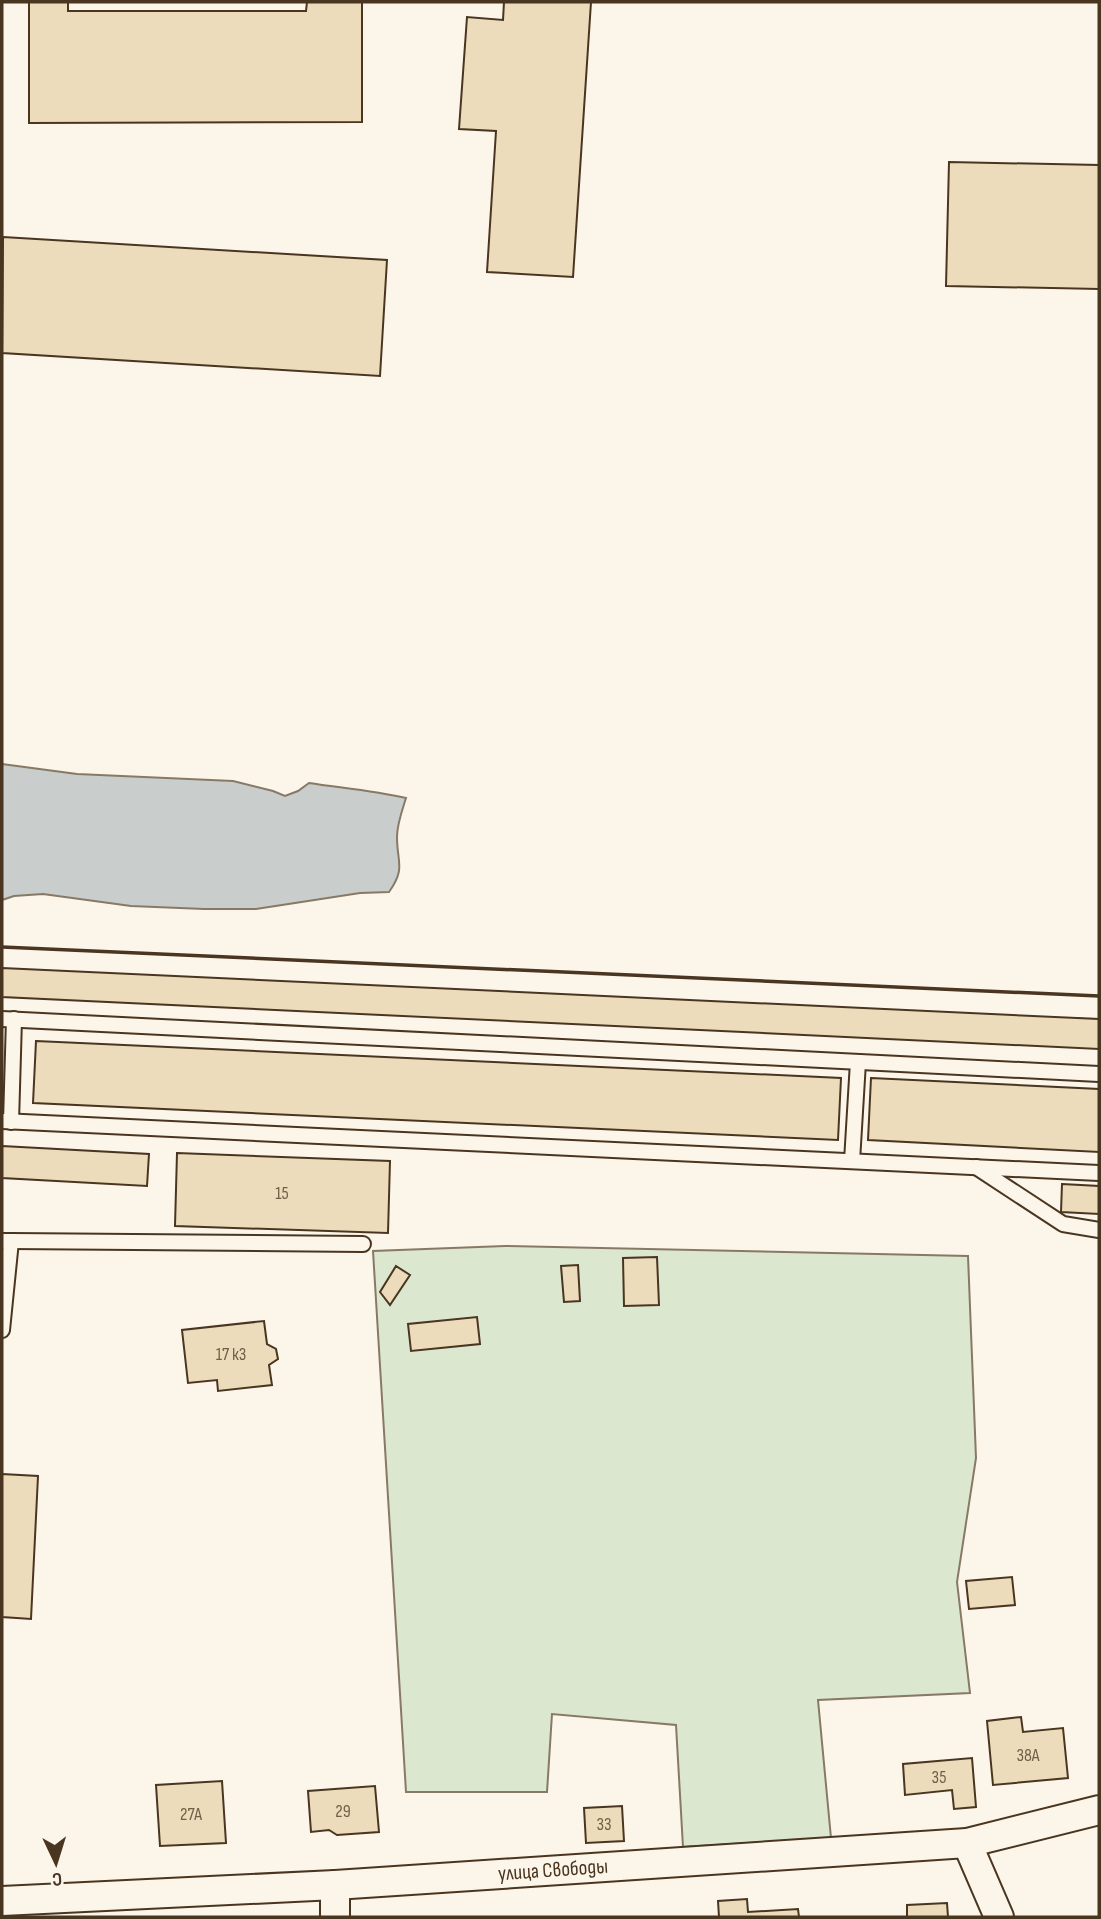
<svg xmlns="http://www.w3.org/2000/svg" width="1101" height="1919" font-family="'Sofia Sans Condensed',sans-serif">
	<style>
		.green { fill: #dce7d0; stroke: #887966; stroke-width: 2 }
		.water { fill: #c9cecd; stroke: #887966; stroke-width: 2 }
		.building { fill: #ecdcbc; stroke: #4a3520; stroke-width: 2 }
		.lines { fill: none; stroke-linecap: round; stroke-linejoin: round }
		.service-casing { stroke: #4a3520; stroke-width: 18 }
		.minor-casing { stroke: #4a3520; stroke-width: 32 }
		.service { stroke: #fbf6e9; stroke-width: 14 }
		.minor { stroke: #fbf6e9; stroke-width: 28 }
		.wall { stroke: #4a3520; stroke-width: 3.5 }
		.labels { text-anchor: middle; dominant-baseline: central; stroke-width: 5; stroke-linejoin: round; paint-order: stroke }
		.number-label { font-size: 18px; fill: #725f47 }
		.street-label { font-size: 21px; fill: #4a3520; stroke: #fbf6e9 }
	</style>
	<rect width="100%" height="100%" fill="#fbf6e9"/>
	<!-- green -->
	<polygon class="green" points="505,1246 968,1256 976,1458 957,1582 970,1693 818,1700 831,1838 683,1847 676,1725 552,1714 547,1792 406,1792 373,1251"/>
	<!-- water -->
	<path class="water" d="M 2,764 L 77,774 L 233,781 L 273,791 L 285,796 L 298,791 L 309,783 C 342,788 374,791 406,798 C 402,811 397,824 397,837 C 397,863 406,868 389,892 L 360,893 L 256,909 L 204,909 L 131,906 L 43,894 L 14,896 L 2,900 Z"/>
	<!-- building -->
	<g class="building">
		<polygon points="29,2 68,2 68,11 306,11 307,2 362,2 362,122 29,123"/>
		<polygon points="504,2 591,2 573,277 487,272 496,131 459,129 467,17 503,20"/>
		<polygon points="949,162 1099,165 1099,289 946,286"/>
		<polygon points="3,237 387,260 380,376 2,353"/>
		<polygon points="2,968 1099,1019 1099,1049 2,997"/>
		<polygon points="36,1041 841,1078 838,1140 33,1103"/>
		<polygon points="871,1078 1099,1089 1099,1152 868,1140"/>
		<polygon points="2,1146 149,1154 147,1186 2,1178"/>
		<polygon points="177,1153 390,1161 388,1233 175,1226"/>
		<polygon points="1062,1184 1099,1186 1099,1214 1061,1212"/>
		<polygon points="657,1257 659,1305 624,1306 623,1258"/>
		<polygon points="578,1265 580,1301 564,1302 561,1266"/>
		<polygon points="396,1266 410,1275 390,1305 380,1292"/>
		<polygon points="477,1317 480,1344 411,1351 408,1324"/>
		<polygon points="264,1321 267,1344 276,1349 278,1359 269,1365 272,1385 218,1391 217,1380 188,1383 182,1330"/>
		<polygon points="2,1474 38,1476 31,1619 2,1617"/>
		<polygon points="1012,1577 1015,1605 969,1609 966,1581"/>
		<polygon points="1021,1717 1023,1732 1063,1728 1068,1778 993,1785 987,1721"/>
		<polygon points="972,1758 976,1807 954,1809 952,1790 905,1795 903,1764"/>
		<polygon points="222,1781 226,1843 160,1846 156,1785"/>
		<polygon points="375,1786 379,1832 337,1835 329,1830 311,1832 308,1791"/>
		<polygon points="622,1806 624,1841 586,1843 584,1808"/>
		<polygon points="747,1899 748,1912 798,1909 799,1917 719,1917 718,1901"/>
		<polygon points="947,1903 948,1917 907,1917 907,1905"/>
	</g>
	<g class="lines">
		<defs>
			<g id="service">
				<polyline points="2,1019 1099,1074"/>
				<polyline points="2,1121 1099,1173"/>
				<polyline points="11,1122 14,1019"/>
				<polyline points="852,1161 858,1062"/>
				<polyline points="976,1167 1063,1224 1099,1230"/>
				<polyline points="11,1241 363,1244"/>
				<polyline points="2,1330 11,1241 3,1241"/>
			</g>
			<g id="minor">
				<polyline points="967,1843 999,1917"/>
				<polyline points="335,1885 335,1917"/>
				<polyline points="2,1901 335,1885 967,1843 1099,1810"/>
			</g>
		</defs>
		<!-- service casing -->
		<use href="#service" class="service-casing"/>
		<!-- minor casing -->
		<use href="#minor" class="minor-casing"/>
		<!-- service -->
		<use href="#service" class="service"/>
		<!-- minor -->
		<use href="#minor" class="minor"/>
		<!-- wall -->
		<polyline class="wall" points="2,947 1099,996"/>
	</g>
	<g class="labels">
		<!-- number labels -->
		<g class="number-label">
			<text x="282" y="1193">15</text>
			<text x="231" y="1354">17 к3</text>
			<text x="1028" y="1755">38А</text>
			<text x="939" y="1777">35</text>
			<text x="343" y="1811">29</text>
			<text x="191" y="1814">27А</text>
			<text x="604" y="1824">33</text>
		</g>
		<!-- street labels -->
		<g class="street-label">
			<text transform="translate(553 1870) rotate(-4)">улица Свободы</text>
		</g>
	</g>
	<!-- border -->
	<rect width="1101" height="1919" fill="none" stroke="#4a3520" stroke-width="7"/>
	<!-- north arrow -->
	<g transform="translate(56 1863) rotate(176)" stroke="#fbf6e9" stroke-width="5" paint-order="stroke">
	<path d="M0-5L12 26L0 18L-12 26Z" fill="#4a3520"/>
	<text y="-10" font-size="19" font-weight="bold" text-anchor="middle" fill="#4a3520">С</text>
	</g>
</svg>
